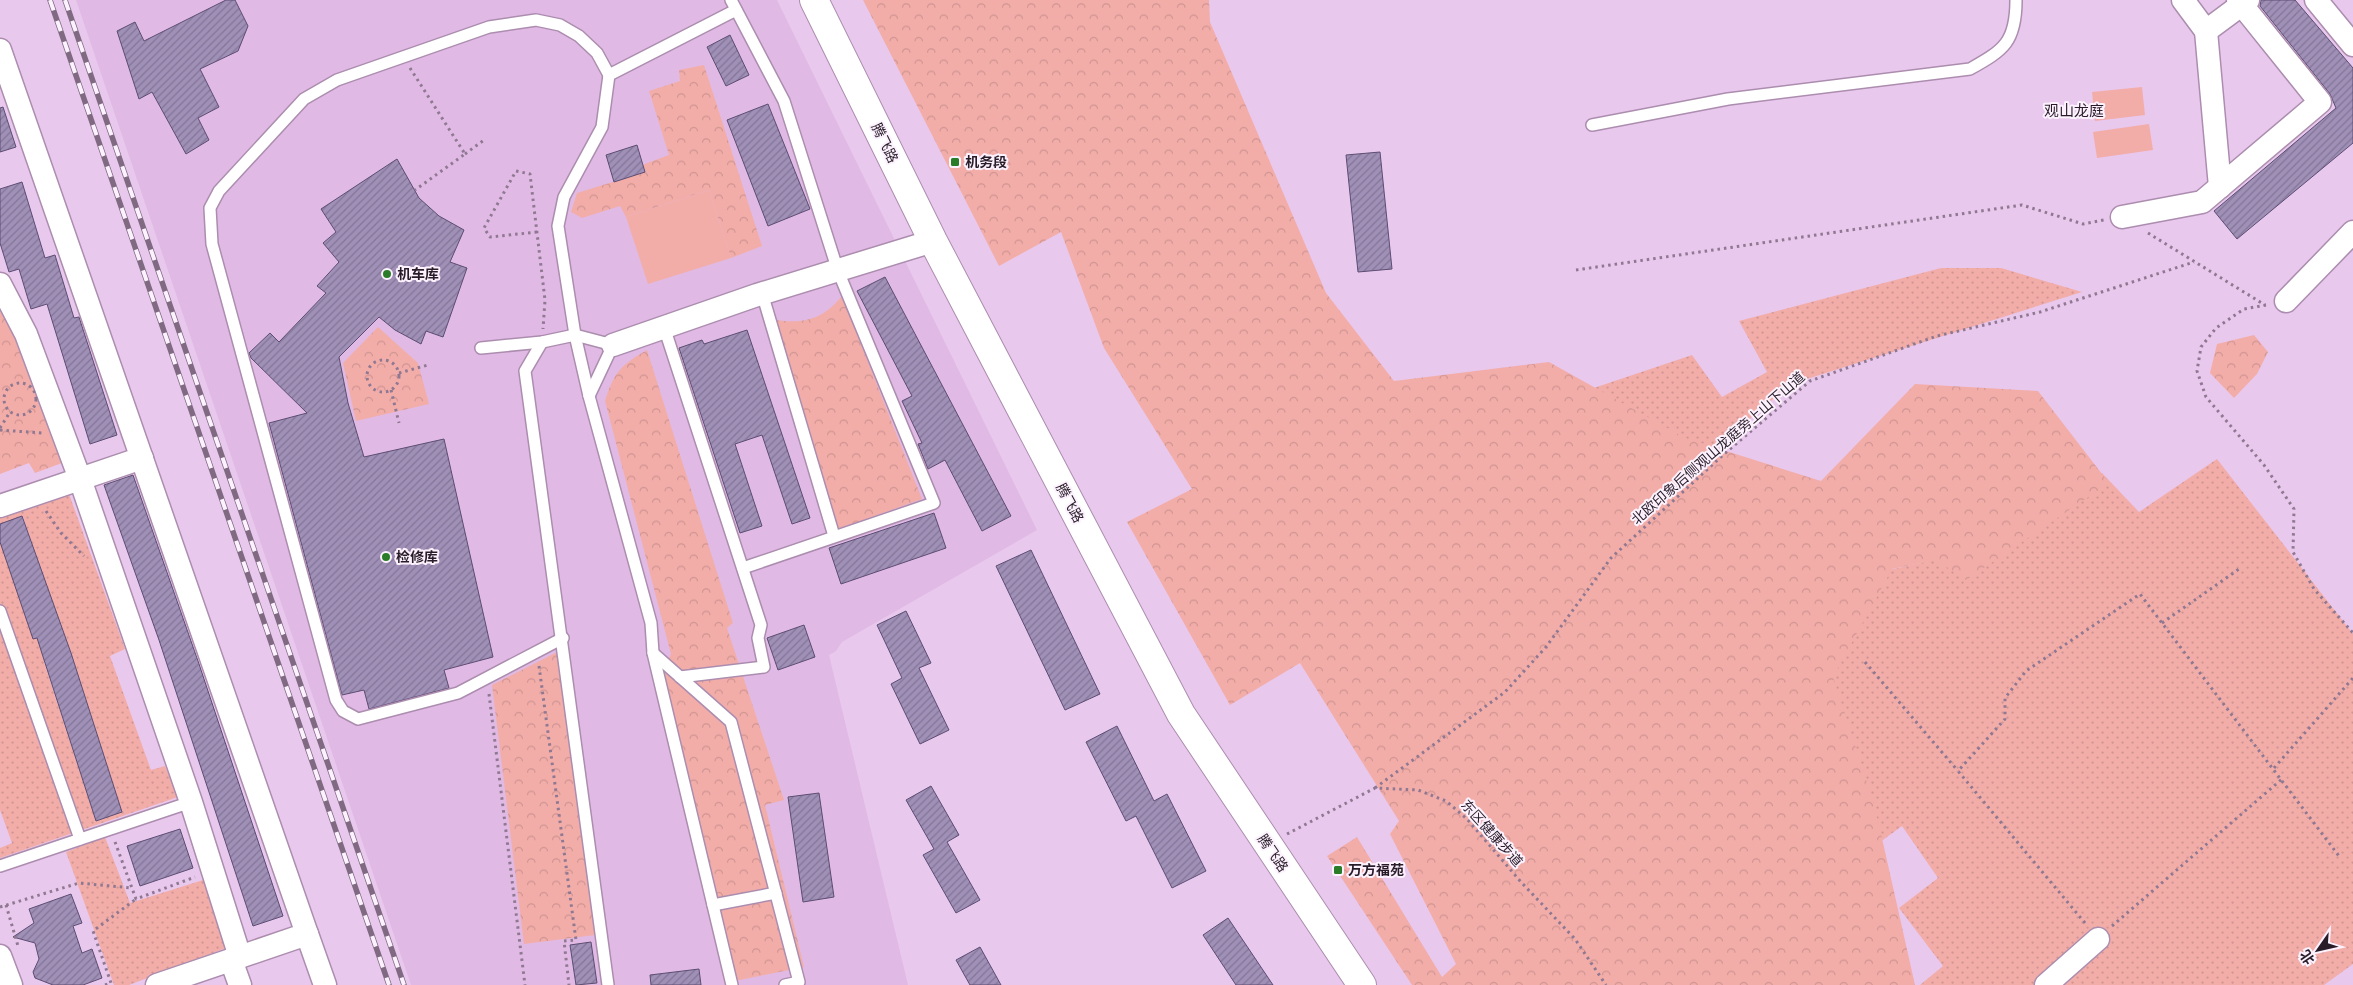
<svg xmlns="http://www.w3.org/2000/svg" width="2353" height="985" font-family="'DejaVu Sans','Noto Sans SC',sans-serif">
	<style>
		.built { fill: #e0bae4 }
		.grass { fill: url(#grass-dots); fill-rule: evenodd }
		.forest { fill: url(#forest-crowns) }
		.pitch { fill: #f2ada9 }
		.building { fill: url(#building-hatch); stroke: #5c4d72 }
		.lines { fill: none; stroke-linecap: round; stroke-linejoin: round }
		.service-casing { stroke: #ac8daf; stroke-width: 14 }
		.minor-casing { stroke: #ac8daf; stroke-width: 25 }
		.tertiary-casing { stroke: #ac8daf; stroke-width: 30 }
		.path { stroke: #8f7891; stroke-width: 3; stroke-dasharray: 2.5 4; stroke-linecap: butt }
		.service { stroke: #fff; stroke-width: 11 }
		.minor { stroke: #fff; stroke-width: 22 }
		.tertiary { stroke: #fff; stroke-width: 28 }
		.rail-casing { stroke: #7f6a82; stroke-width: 5.5 }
		.rail { stroke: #fcf2fd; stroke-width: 4; stroke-dasharray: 11; stroke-linecap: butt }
		.poi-dot { fill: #2a7c28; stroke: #fcf2fd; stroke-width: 2 }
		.labels { text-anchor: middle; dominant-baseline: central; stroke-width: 4; stroke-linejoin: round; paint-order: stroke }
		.street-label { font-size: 14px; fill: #281c29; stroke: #fcf2fd }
		.poi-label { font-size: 14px; font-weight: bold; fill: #281c29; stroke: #fcf2fd; text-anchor: start }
		.neighbourhood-label { font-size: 15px; fill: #281c29; stroke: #fcf2fd }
	</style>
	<defs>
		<pattern id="grass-dots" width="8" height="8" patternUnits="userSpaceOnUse" patternTransform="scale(1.25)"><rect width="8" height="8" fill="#f2ada9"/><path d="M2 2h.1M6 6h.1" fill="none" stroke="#d09491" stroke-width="1.8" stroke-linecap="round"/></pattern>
		<pattern id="forest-crowns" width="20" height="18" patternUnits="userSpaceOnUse" patternTransform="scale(1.25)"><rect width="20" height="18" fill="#f2ada9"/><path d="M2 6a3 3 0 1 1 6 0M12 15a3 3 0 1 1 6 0" fill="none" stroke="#d09491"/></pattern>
		<pattern id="building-hatch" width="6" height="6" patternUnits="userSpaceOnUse" patternTransform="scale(1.25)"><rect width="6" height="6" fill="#a090b8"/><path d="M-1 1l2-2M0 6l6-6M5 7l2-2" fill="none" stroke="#827596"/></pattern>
	</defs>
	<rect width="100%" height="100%" fill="#e9c8ed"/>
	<!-- built -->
	<polygon class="built" points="76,0 777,0 1037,530 842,642 836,651 829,655 908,985 411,985"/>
	<!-- grass -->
	<g class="grass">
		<polygon points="1941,268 2001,268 2082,292 1791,384 1699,462 1570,396 1692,355 1722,397 1767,372 1739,321"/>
		<polygon points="2217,459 2353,634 2353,964 2324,985 1920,985 1943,966 1899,908 1938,878 1902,826 1872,848 1815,771 1840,639 1889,570 1933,560 2102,473 2139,512"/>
		<path d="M 69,494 L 125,649 L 110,656 L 151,770 L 165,766 L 178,797 L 0,858 L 0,848 L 12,843 L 0,810 L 0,542 L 61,629 L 23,517 L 0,524 L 0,518 ZM 71,653 L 122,812 L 96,821 L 44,662 Z"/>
		<polygon points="105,837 130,903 203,880 226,948 129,985 114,985 66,852"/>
	</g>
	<!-- forest -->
	<g class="forest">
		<polygon points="863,0 1209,0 1210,22 1326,293 1394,381 1549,362 1685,438 1821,481 1915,384 2038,391 2109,483 1966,580 1936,560 1892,569 1833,677 1875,807 1915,985 1412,985 1327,856 1357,837 1442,977 1456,964 1390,834 1399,821 1300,663 1230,705 1127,522 1192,489 1104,348 1061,232 999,266"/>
		<polygon points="704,65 762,246 731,258 709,190 626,217 620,206 582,218 571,212 577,193 645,172 642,165 669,155 649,91 680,81 679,70"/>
		<path d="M 842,296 L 922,499 L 838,529 L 776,320 C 805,324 823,319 842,296 Z"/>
		<polygon points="0,305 16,336 62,463 35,473 29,463 0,474"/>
		<polygon points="378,327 418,363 429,404 356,421 343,363"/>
		<polygon points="2254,335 2268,352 2257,374 2234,398 2210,373 2217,344"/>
		<path d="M 647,350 L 733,623 L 727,628 L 784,800 L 765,805 L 804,967 L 735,981 L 662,672 L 671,654 L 605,401 C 614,372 621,365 647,350 Z"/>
		<polygon points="559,651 595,935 524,944 492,685"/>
	</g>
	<!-- pitch -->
	<g class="pitch">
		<polygon points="2142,87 2145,115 2095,121 2092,92"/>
		<polygon points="2149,124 2153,150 2097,158 2093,132"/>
		<polygon points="709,190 731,258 648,284 626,217"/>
	</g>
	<!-- building -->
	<g class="building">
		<polygon points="226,0 235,0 248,26 238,51 200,69 219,107 198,118 209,140 186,154 152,92 139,99 117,31 135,22 144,41"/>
		<polygon points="2261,0 2295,0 2353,68 2353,143 2237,239 2214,211 2336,108 2330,94 2260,6"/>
		<polygon points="730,35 749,75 726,86 707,47"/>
		<polygon points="768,104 810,209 768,226 727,120"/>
		<polygon points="3,107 16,147 0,152 0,108"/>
		<polygon points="637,145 645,172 614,182 606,155"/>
		<polygon points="1380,152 1392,269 1358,272 1346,155"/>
		<polygon points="397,159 419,198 439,216 464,230 450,262 467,268 443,337 426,331 421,344 395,330 379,317 339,357 348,403 364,457 444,439 493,657 444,670 449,688 369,709 364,690 342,695 269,423 307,413 251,358 249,353 270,333 279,342 326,293 317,286 339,262 323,243 336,232 321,209"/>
		<polygon points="22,182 45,258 55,255 74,318 79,317 117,435 90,444 47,304 31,309 19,269 9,272 0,243 0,189"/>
		<polygon points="885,277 1011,516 982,531 945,460 928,469 918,444 922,443 902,401 912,396 857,291"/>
		<polygon points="747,330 810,518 792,524 762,435 735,444 762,526 740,533 679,348 702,340 704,344"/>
		<polygon points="133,475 199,664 283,916 253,926 159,640 104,485"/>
		<polygon points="934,513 946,548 841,584 829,548"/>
		<polygon points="22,516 71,653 122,812 96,821 37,638 33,639 0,542 0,524"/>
		<polygon points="1031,550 1100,694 1065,710 996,566"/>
		<polygon points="906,611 931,663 919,668 949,730 920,744 891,684 902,678 877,625"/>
		<polygon points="804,625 815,657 778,670 767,638"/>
		<polygon points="1117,726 1154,801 1167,794 1206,871 1172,888 1136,816 1126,821 1086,742"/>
		<polygon points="931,786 959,835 947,842 980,900 956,913 923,855 934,849 906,800"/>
		<polygon points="819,793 834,897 803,902 788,797"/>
		<polygon points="180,829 193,868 140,886 127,846"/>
		<polygon points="71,894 82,923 73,926 82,953 92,949 102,978 83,985 53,985 35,978 33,972 39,959 35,943 13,937 34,923 29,909"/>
		<polygon points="1228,918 1273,985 1236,985 1203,935"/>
		<polygon points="591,942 597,983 576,985 570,945"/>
		<polygon points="980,947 1001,985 970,985 956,960"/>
		<polygon points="699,969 701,985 651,985 650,975"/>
	</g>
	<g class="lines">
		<defs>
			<g id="service">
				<polyline points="731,0 784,101 838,271 934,503 743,568"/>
				<path d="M 1592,125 L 1728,99 L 1970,69 C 2004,50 2016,42 2016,0"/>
				<polyline points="762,293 834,536"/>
				<polyline points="664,327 761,625 758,638 764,667 680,677"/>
				<polyline points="542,342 525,371 608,985"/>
				<polyline points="481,348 542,342 575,335 613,345 589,396"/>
				<polyline points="0,611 80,839"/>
				<polyline points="563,638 458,693 358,719 343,711 336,700 212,244 210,208 219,191 304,99 337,80 489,27 536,20 560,25 579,36 597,53 609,75"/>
				<polyline points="653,653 731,722 799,982 785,985"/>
				<polyline points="0,866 191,802"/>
				<polyline points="713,905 776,893"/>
				<polyline points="732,985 653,653 651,623 589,396 575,335 558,226 564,197 602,127 609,75 736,10"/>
			</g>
			<g id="minor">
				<polyline points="2183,0 2206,31 2248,0"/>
				<polyline points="2316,0 2353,45"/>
				<polyline points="2206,31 2220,187"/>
				<polyline points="0,50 307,934 157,985"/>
				<polyline points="2122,217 2202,202 2320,102 2238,0"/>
				<polyline points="0,284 26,334 80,479 191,802 240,957"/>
				<polyline points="2286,301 2353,232"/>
				<polyline points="613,345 757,295 933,241"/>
				<polyline points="0,506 142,458"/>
				<polyline points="307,934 325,985"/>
				<polyline points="0,956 11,985"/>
				<polyline points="231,960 240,985"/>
				<polyline points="2046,985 2098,939"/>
			</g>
			<polyline id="tertiary" points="814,0 933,241 1181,714 1362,985"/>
		</defs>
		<!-- service casing -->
		<use href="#service" class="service-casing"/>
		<!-- minor casing -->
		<use href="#minor" class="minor-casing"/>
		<!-- tertiary casing -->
		<use href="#tertiary" class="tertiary-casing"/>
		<!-- path -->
		<g class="path">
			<polyline points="410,68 465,154 415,190"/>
			<polyline points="465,154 484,140"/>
			<polyline points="537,232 490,237 484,228 516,171 530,174 545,300 543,329"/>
			<polyline points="2148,233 2265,305"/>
			<polyline points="1576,270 2022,205 2083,224 2104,220"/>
			<polyline points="2266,305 2244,309 2216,328 2201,347 2197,371 2206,397 2264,465 2294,509 2293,552 2314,589 2353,633"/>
			<circle cx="383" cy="376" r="16"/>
			<polyline points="399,373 428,365"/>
			<circle cx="20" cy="399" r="16"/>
			<polyline points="391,390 399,423"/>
			<polyline points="0,428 10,412"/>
			<polyline points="0,430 42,433"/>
			<polyline points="46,511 61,533 84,556"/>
			<polyline points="2162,623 2239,569"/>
			<polyline points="1865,662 1958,771"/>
			<polyline points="539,666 576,940 564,941 569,985"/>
			<polyline points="489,694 525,985"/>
			<polyline points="2274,768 2353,678"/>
			<polyline points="1375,788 1505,692 1546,647 1611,558 1723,455 1810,381 1937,336 2040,312 2194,262"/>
			<polyline points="1287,834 1375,788 1418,790 1446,801 1467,819 1521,882 1575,939 1606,985"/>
			<polyline points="115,842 136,899 195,877"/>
			<polyline points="6,905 18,946"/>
			<polyline points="0,907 79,883 132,888"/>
			<polyline points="2085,923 1958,771 2005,719 2005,698 2026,671 2140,594 2339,856"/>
			<polyline points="2112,926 2282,779"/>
			<polyline points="105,985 111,983 93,931 136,899"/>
		</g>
		<!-- service -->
		<use href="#service" class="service"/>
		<!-- minor -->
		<use href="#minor" class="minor"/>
		<!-- tertiary -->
		<use href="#tertiary" class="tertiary"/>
		<defs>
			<g id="rail">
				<polyline points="50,0 389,985"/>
				<polyline points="65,0 404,985"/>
			</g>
		</defs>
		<!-- rail casing -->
		<use href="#rail" class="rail-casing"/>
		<!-- rail -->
		<use href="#rail" class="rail"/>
	</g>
	<!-- markers -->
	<g class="poi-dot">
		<rect x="950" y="157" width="10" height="10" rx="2.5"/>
		<circle cx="387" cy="274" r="5"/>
		<circle cx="386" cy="557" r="5"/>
		<rect x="1333" y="865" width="10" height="10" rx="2.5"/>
	</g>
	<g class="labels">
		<!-- street labels -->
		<g class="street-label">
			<text transform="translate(885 143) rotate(64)">腾飞路</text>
			<text transform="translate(1718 448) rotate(-41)">北欧印象后侧观山龙庭旁上山下山道</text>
			<text transform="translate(1070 503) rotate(62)">腾飞路</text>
			<text transform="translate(1492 833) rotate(48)">东区健康步道</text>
			<text transform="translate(1273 853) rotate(56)">腾飞路</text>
		</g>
		<!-- poi labels -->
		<g class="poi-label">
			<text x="965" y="162">机务段</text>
			<text x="397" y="274">机车库</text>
			<text x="396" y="557">检修库</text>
			<text x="1348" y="870">万方福苑</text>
		</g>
		<!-- neighbourhood labels -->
		<g class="neighbourhood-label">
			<text x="2074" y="111">观山龙庭</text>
		</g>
	</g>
	<!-- north arrow -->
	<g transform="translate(2318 950) rotate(236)" stroke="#fcf2fd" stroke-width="4" paint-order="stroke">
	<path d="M0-4L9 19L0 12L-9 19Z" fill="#281c29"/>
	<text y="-8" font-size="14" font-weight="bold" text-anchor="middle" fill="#281c29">北</text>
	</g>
</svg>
